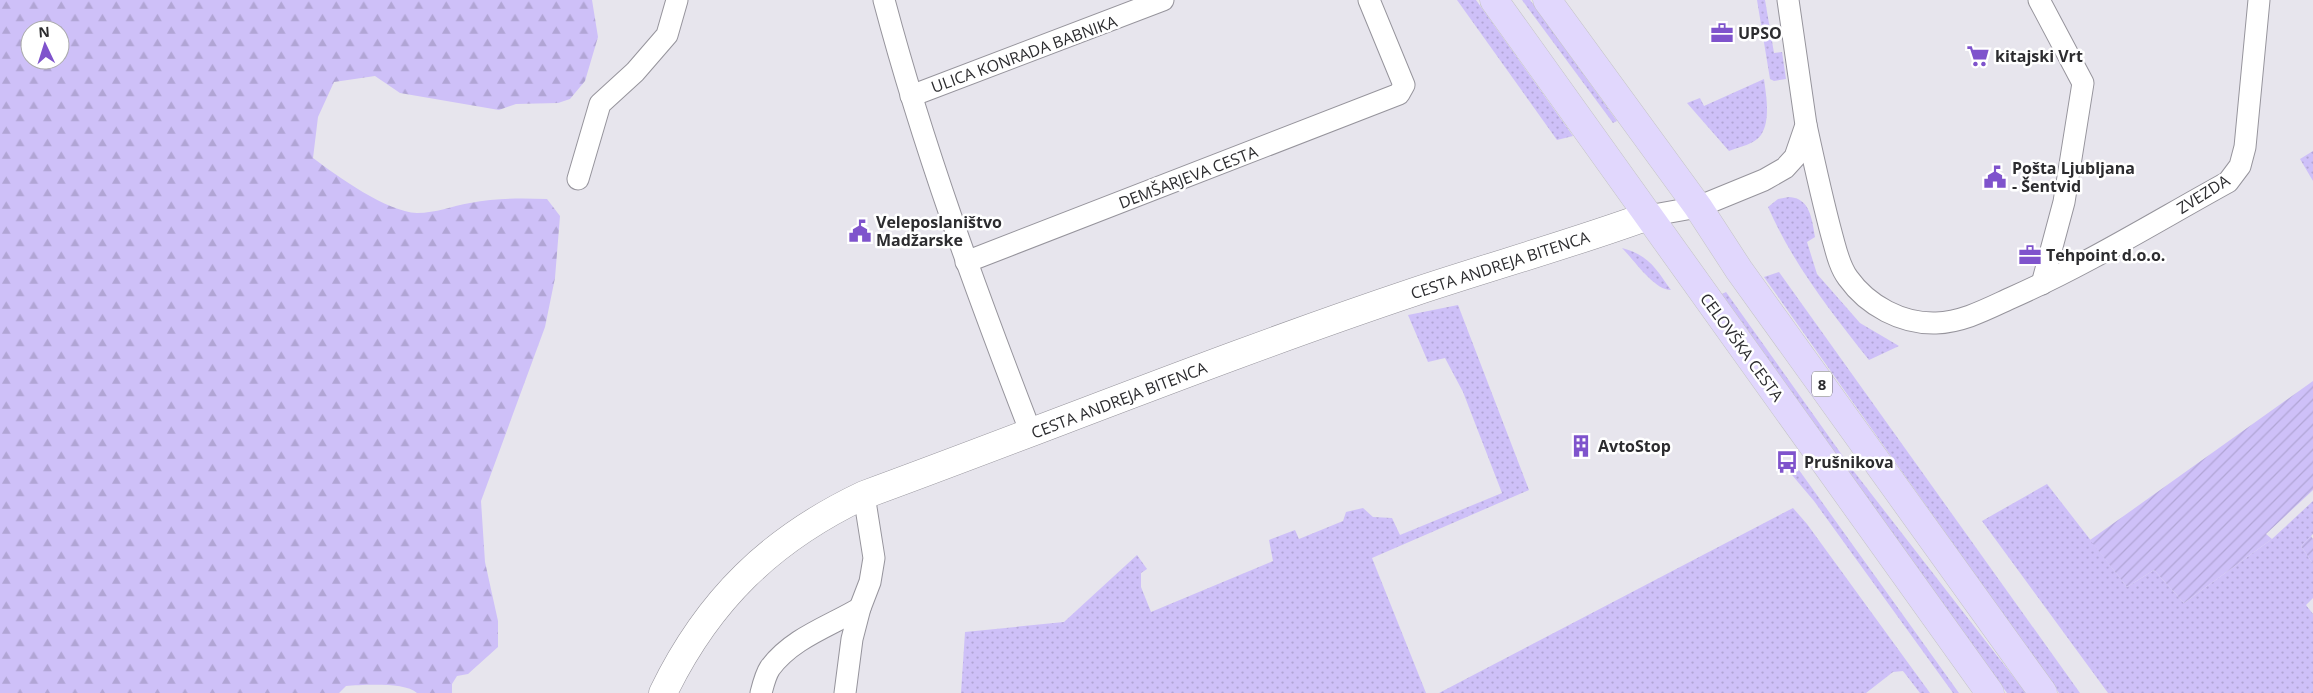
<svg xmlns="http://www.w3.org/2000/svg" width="2313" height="693" font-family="'Open Sans',sans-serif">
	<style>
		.grass { fill: url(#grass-dots) }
		.forest { fill: url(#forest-firs); fill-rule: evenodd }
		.garden { fill: url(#garden-furrows) }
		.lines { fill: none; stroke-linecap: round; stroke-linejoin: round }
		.minor-casing { stroke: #96949c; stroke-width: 23 }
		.tertiary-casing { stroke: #96949c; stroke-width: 29 }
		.primary-casing { stroke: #c4c4c5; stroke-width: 29 }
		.minor { stroke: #fff; stroke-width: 21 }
		.tertiary { stroke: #fff; stroke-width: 28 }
		.primary { stroke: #e1d7fd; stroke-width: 28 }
		.labels { text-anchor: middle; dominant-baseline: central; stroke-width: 5; stroke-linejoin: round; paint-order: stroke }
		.shield { fill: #fff; stroke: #6b6b6d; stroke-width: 1 }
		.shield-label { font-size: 15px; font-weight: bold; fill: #2c2c2f }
		.poi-label { font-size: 16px; font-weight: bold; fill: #2c2c2f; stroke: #fff; text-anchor: start }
		.street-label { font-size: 16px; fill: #2c2c2f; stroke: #fff }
	</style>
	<defs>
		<pattern id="grass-dots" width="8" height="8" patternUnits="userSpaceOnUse" patternTransform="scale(1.25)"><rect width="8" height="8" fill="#cec0f8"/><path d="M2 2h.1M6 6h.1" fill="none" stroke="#b1a5d5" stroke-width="1.8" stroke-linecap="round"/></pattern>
		<pattern id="forest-firs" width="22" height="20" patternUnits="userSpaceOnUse" patternTransform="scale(1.25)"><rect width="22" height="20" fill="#cec0f8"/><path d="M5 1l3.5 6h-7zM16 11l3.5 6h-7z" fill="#b1a5d5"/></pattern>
		<pattern id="garden-furrows" width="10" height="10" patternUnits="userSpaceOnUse" patternTransform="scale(1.25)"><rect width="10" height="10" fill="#cec0f8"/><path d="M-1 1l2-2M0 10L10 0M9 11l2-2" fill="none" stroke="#b1a5d5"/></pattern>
	</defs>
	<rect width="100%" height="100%" fill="#e7e5ed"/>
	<!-- grass -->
	<g class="grass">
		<polygon points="1457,0 1476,0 1573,136 1557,140"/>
		<polygon points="1522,0 1530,0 1617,121 1613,123"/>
		<polygon points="1757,0 1765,0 1774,53 1782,52 1786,79 1774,81 1770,79"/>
		<path d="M 1764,79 C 1766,95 1771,120 1761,135 C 1755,144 1739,147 1729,151 L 1687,103 L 1700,98 L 1704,106 Z"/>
		<polygon points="2313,151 2313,181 2300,159"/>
		<path d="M 1789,197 C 1810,198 1812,219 1815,237 L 1807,242 L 1817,274 L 1860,323 L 1899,346 L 1869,360 C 1831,312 1793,264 1768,207 L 1778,199 Z"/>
		<path d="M 1622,248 C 1649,255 1656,269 1671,290 C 1654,290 1635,261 1622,248 Z"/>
		<polygon points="1779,272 2080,693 2059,693 1764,277"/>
		<polygon points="1726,292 1852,469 2026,693 2007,693 1722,294"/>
		<polygon points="1458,305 1529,490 1372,558 1426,693 961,693 965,632 1064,622 1137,555 1147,569 1141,573 1141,587 1151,612 1273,561 1269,540 1295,530 1299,539 1343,521 1346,512 1363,508 1373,517 1392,518 1400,535 1502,493 1463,392 1445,358 1428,362 1408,315"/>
		<polygon points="1799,470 1959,693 1953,693 1814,501 1792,475"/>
		<polygon points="2047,484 2127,587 2154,570 2184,603 2272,539 2313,501 2313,534 2301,546 2313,564 2313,598 2306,605 2313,614 2313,693 2108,693 1982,521"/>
		<polygon points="1793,508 1807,524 1930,693 1920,693 1903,671 1893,672 1866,693 1439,693"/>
	</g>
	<!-- forest -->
	<path class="forest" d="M 0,0 L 592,0 L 598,37 L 585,81 L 570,99 L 558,103 L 516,104 L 499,110 L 400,93 L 375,76 L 334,82 L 318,117 L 313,158 C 337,176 387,212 417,213 C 436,213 452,206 470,203 C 496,198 520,198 547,199 L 560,216 L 555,278 L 545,327 L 481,501 L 485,562 L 498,621 L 498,647 L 468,674 L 457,676 L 452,684 L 452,693 L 417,693 C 405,682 363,685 346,686 L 339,693 L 0,693 ZM 30,30 L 60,30 L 60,60 L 30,60 Z"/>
	<!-- garden -->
	<g class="garden">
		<polygon points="2313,381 2313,490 2266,534 2272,539 2184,603 2154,570 2127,587 2090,540"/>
		<polygon points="2311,536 2313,539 2313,564 2301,546"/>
	</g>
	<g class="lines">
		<defs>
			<g id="minor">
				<path d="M 884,0 C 923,147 976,291 1031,433"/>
				<polyline points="2039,0 2083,83 2064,202 2042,284"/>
				<polyline points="911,96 1163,0"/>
				<path d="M 1806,125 C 1814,162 1822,199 1832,236 C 1836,250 1839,266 1848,278 C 1868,306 1902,324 1936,323 C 1963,322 1987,309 2011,298 C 2086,265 2157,221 2228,182 L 2240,166 L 2245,147 L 2259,0"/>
				<polyline points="578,179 600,104 635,72 667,35 677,0"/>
				<polyline points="1648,216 1698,207 1764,180 1785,168 1795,157 1806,125 1788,0"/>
				<polyline points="966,262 1399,94 1404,85 1369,0"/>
				<path d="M 761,693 C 763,685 766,674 770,668 C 792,638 830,626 860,608"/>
				<polyline points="845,693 852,639 860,608 870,582 874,558 864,495"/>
			</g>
			<path id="tertiary" d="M 663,693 C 708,600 771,539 864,495 C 1047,428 1229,354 1414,292 C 1492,266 1571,244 1648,216"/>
			<g id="primary">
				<polyline points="1494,0 1990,693"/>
				<polyline points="1547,0 1698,207 1739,270 2043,693"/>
			</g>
		</defs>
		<!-- minor casing -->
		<use href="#minor" class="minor-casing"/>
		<!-- tertiary casing -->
		<use href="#tertiary" class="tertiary-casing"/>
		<!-- primary casing -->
		<use href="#primary" class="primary-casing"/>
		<!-- minor -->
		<use href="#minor" class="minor"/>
		<!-- tertiary -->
		<use href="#tertiary" class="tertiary"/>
		<!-- primary -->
		<use href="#primary" class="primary"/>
	</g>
	<!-- icons -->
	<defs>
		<symbol id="office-bare" viewBox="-9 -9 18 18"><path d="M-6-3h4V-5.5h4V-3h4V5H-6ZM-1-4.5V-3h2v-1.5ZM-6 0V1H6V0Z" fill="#7f53cc" stroke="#fff" stroke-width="2.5" paint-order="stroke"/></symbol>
		<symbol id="supermarket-bare" viewBox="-9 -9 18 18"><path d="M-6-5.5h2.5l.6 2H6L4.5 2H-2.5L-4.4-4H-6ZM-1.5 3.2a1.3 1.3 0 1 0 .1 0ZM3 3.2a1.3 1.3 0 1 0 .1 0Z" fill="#7f53cc" stroke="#fff" stroke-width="2.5" paint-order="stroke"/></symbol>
		<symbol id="civic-bare" viewBox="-9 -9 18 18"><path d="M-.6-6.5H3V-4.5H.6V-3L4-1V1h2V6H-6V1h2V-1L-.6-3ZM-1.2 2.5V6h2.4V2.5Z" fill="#7f53cc" stroke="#fff" stroke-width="2.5" paint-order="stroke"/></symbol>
		<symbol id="building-bare" viewBox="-9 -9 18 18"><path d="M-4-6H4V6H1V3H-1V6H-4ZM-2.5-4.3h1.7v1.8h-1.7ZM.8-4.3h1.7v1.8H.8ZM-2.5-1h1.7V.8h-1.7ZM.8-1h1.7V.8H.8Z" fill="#7f53cc" stroke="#fff" stroke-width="2.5" paint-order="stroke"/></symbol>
		<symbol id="bus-bare" viewBox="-9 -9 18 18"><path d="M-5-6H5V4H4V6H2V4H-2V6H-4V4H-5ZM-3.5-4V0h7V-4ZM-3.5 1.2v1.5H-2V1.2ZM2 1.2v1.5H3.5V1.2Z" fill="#7f53cc" stroke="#fff" stroke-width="2.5" paint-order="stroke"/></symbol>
	</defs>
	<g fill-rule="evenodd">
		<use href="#office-bare" x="1706" y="17" width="32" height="32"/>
		<use href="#supermarket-bare" x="1962" y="40" width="32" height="32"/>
		<use href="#civic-bare" x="1979" y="161" width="32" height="32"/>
		<use href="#civic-bare" x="844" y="215" width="32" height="32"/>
		<use href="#office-bare" x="2014" y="239" width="32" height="32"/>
		<use href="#building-bare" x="1565" y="430" width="32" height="32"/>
		<use href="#bus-bare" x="1771" y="446" width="32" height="32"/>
	</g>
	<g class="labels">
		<!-- shield labels -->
		<rect class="shield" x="1812" y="371.5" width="20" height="25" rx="4"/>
		<g class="shield-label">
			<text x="1822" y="384">8</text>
		</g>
		<!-- poi labels -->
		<g class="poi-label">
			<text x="1738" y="33">UPSO</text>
			<text x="1995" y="56">kitajski Vrt</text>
			<text x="2012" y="168">Pošta Ljubljana<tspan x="2012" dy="18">- Šentvid</tspan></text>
			<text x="876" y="222">Veleposlaništvo<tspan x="876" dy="18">Madžarske</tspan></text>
			<text x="2046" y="255">Tehpoint d.o.o.</text>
			<text x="1598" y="446">AvtoStop</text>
			<text x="1804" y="462">Prušnikova</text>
		</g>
		<!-- street labels -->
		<g class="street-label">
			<text transform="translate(1024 54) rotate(-20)">ULICA KONRADA BABNIKA</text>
			<text transform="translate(1188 177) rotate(-21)">DEMŠARJEVA CESTA</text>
			<text transform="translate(2203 194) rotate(-32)">ZVEZDA</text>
			<text transform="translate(1500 265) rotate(-18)">CESTA ANDREJA BITENCA</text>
			<text transform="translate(1742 347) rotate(54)">CELOVŠKA CESTA</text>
			<text transform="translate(1119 400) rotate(-21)">CESTA ANDREJA BITENCA</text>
		</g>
	</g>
	<!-- north arrow -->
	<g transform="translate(45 45) rotate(356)"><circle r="24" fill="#ffffff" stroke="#ababac"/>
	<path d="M0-4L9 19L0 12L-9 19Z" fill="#7f53cc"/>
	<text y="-8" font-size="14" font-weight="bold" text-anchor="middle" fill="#2c2c2f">N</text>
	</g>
</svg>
